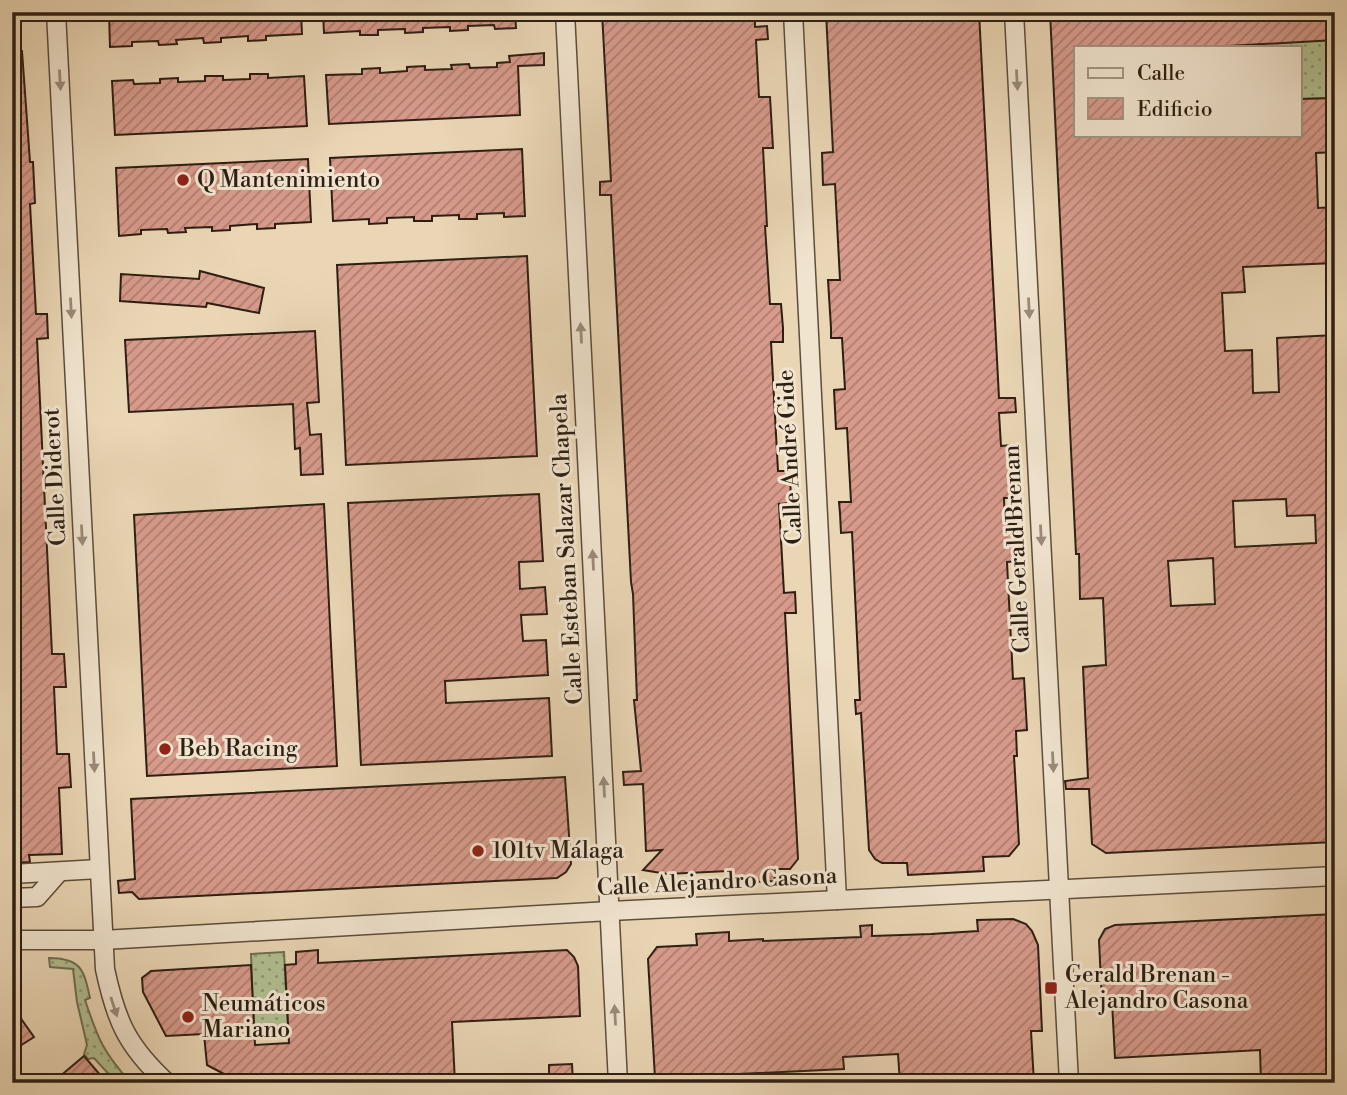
<svg xmlns="http://www.w3.org/2000/svg" width="1347" height="1095" font-family="'Libre Bodoni',serif">
	<style>
		.grass { fill: url(#grass-dots); stroke: #706f52; stroke-width: 2 }
		.building { fill: url(#building-hatch); stroke: #2e1f13; stroke-width: 2; fill-rule: evenodd }
		.lines { fill: none; stroke-linecap: round; stroke-linejoin: round }
		.minor-casing { stroke: #5d4d3c; stroke-width: 21 }
		.minor { stroke: #f1e4cf; stroke-width: 18 }
		.rail-casing { stroke: #2e1f13; stroke-width: 7 }
		.rail { stroke: #f1e4cf; stroke-width: 4.5; stroke-dasharray: 13; stroke-linecap: butt }
		.oneway { fill: #998b7a }
		.poi-dot { fill: #8f2418; stroke: #f1e4cf; stroke-width: 2.5 }
		.labels { text-anchor: middle; dominant-baseline: central; stroke-width: 6; stroke-linejoin: round; paint-order: stroke }
		.poi-label { font-size: 23px; fill: #2e1f13; stroke: #f1e4cf; text-anchor: start }
		.street-label { font-size: 23px; fill: #2e1f13; stroke: #f1e4cf }
	</style>
	<defs>
		<pattern id="grass-dots" width="8" height="8" patternUnits="userSpaceOnUse" patternTransform="scale(1.75)"><rect width="8" height="8" fill="#b1bf92"/><path d="M2 2h.1M6 6h.1" fill="none" stroke="#909b76" stroke-width="1.8" stroke-linecap="round"/></pattern>
		<pattern id="building-hatch" width="6" height="6" patternUnits="userSpaceOnUse" patternTransform="scale(1.75)"><rect width="6" height="6" fill="#d79a8b"/><path d="M-1 1l2-2M0 6l6-6M5 7l2-2" fill="none" stroke="#af7d70"/></pattern>
	</defs>
	<rect width="100%" height="100%" fill="#ead6b5"/>
	<filter id="stains"><feTurbulence type="fractalNoise" baseFrequency=".00286" numOctaves="4"/><feColorMatrix values="0 0 0 0 .2 0 0 0 0 .09 0 0 0 0 .02 0 0 0 .5 -.17"/></filter>
	<radialGradient id="worn" r=".72"><stop offset=".6" stop-color="#630" stop-opacity="0"/><stop offset="1" stop-color="#630" stop-opacity=".3"/></radialGradient>
	<!-- grass -->
	<g class="grass">
		<polygon points="1335,40 1335,98 1300,99 1300,47 1210,46"/>
		<polygon points="284,952 288,1029 254,1031 251,954"/>
		<path d="M 49,958 C 81,958 84,970 90,998 L 85,1000 C 98,1039 103,1052 131,1083 L 117,1083 L 94,1058 L 88,1059 L 84,1054 L 87,1045 L 77,1002 L 73,969 L 50,967 Z"/>
	</g>
	<!-- building -->
	<g class="building">
		<polygon points="109,12 301,12 302,34 266,36 266,40 248,41 248,36 221,38 221,42 204,43 203,38 176,40 177,44 159,45 158,41 132,42 132,46 110,47"/>
		<polygon points="323,12 515,12 516,28 495,29 494,25 468,26 468,30 450,31 450,27 423,28 423,32 405,33 405,29 378,30 378,35 360,35 360,31 324,33"/>
		<polygon points="602,12 755,12 755,27 767,26 768,39 756,40 759,97 770,97 773,148 763,148 767,226 765,226 770,304 781,304 783,328 783,342 771,342 778,471 790,471 791,503 779,504 784,593 795,592 796,613 785,613 798,859 790,869 774,869 775,881 729,883 728,871 667,874 643,870 662,850 646,851 643,784 624,785 623,772 641,771 634,700 637,700 633,594 631,582 611,195 600,195 600,182 611,181"/>
		<polygon points="826,12 979,12 999,398 1015,398 1016,412 999,413 1001,446 1012,445 1015,498 1004,498 1005,524 1016,524 1018,561 1007,562 1013,679 1024,678 1027,730 1016,731 1017,756 1014,756 1019,844 1009,856 983,857 984,871 908,875 907,863 882,863 875,859 869,850 861,713 856,714 855,700 860,700 852,532 841,533 840,513 839,502 851,502 847,428 836,429 834,390 845,389 842,338 831,338 831,328 828,280 840,280 835,184 823,185 822,153 833,152"/>
		<path d="M 1050,12 L 1335,12 L 1335,40 L 1210,47 L 1076,47 L 1076,135 L 1300,135 L 1300,99 L 1335,98 L 1335,152 L 1316,153 L 1318,208 L 1335,207 L 1335,263 L 1243,267 L 1245,292 L 1222,293 L 1225,351 L 1252,350 L 1253,393 L 1279,392 L 1277,338 L 1335,335 L 1335,842 L 1106,853 L 1092,844 L 1089,789 L 1066,789 L 1065,781 L 1088,778 L 1083,667 L 1106,665 L 1103,598 L 1080,599 L 1079,554 L 1076,554 ZM 1286,499 L 1287,516 L 1315,515 L 1316,543 L 1235,547 L 1233,501 ZM 1213,558 L 1215,604 L 1171,606 L 1168,561 Z"/>
		<polygon points="22,51 30,162 33,162 35,203 30,204 36,314 47,314 48,338 37,339 52,654 64,654 66,687 54,687 57,754 69,754 71,787 59,788 62,854 29,855 30,862 12,863 12,52"/>
		<polygon points="544,53 544,65 518,66 520,115 329,124 326,75 362,74 362,69 380,68 380,73 407,71 407,67 425,66 425,70 452,69 451,65 469,64 470,68 497,67 497,63 510,62 509,56"/>
		<polygon points="250,74 268,74 268,78 304,76 307,126 115,135 112,81 133,80 134,84 160,83 160,79 178,78 178,82 205,81 205,76 223,76 223,80 250,79"/>
		<polygon points="522,149 525,216 504,217 504,213 477,214 477,219 459,219 459,215 432,216 432,221 414,221 414,217 387,218 387,223 369,224 369,219 333,221 330,158"/>
		<polygon points="308,159 311,222 275,224 275,228 257,229 257,224 230,226 230,230 212,231 212,227 185,228 186,232 168,233 167,229 141,230 141,234 119,236 116,168"/>
		<polygon points="527,256 537,456 346,465 337,265"/>
		<polygon points="200,271 264,288 259,313 207,303 206,307 120,301 121,274 199,279"/>
		<polygon points="315,331 319,402 307,403 310,435 321,434 323,474 301,475 300,448 295,449 293,404 129,412 125,340"/>
		<polygon points="539,494 543,561 519,562 520,589 545,587 547,614 521,615 523,641 546,640 548,675 445,681 446,703 549,698 552,756 361,765 348,503"/>
		<polygon points="324,504 337,766 147,776 134,515"/>
		<polygon points="565,777 571,864 566,872 557,878 139,899 132,892 119,893 118,881 135,879 131,799"/>
		<polygon points="1335,914 1335,1083 1261,1083 1260,1050 1115,1058 1112,1002 1102,1003 1099,940 1105,929 1115,925"/>
		<polygon points="1013,919 1026,924 1032,931 1038,945 1042,1031 1031,1031 1034,1083 900,1083 898,1054 843,1057 844,1069 655,1078 648,959 657,947 697,945 696,934 729,932 729,941 763,939 763,941 861,937 860,926 872,925 872,936 931,934 978,931 977,920"/>
		<polygon points="318,950 318,963 567,950 574,957 578,966 580,1016 452,1022 455,1083 241,1083 207,1065 204,1034 166,1036 143,992 142,978 151,971 251,965 255,1045 289,1043 285,965 296,964 296,952"/>
		<polygon points="12,1006 34,1037 20,1046 12,1035"/>
		<polygon points="84,1056 107,1083 52,1083"/>
		<polygon points="572,1064 573,1083 549,1083 549,1065"/>
	</g>
	<g class="lines">
		<defs>
			<g id="minor">
				<path d="M 56,12 L 105,969 C 116,1021 127,1046 167,1083"/>
				<polyline points="565,12 618,1083"/>
				<polyline points="793,12 837,900"/>
				<polyline points="1014,12 1069,1083"/>
				<polyline points="12,874 99,869"/>
				<polyline points="12,898 37,897 59,872"/>
				<polyline points="12,940 103,940 610,911 1335,876"/>
			</g>
		</defs>
		<!-- minor casing -->
		<use href="#minor" class="minor-casing"/>
		<!-- minor -->
		<use href="#minor" class="minor"/>
		<defs>
			<polyline id="rail" points="12,1078 16,1083"/>
		</defs>
		<!-- rail casing -->
		<use href="#rail" class="rail-casing"/>
		<!-- rail -->
		<use href="#rail" class="rail"/>
	</g>
	<!-- one-way arrows -->
	<defs><path id="oneway-solid" d="M-6-.8H1V-3.2L6.5 0L1 3.2V.8H-6Z" transform="scale(1.75)"/></defs>
	<g class="oneway">
		<use href="#oneway-solid" transform="translate(60 80) rotate(87)"/>
		<use href="#oneway-solid" transform="translate(1017 80) rotate(87)"/>
		<use href="#oneway-solid" transform="translate(71 308) rotate(87)"/>
		<use href="#oneway-solid" transform="translate(1029 308) rotate(87)"/>
		<use href="#oneway-solid" transform="translate(581 333) rotate(-93)"/>
		<use href="#oneway-solid" transform="translate(82 535) rotate(87)"/>
		<use href="#oneway-solid" transform="translate(1041 535) rotate(87)"/>
		<use href="#oneway-solid" transform="translate(593 560) rotate(-93)"/>
		<use href="#oneway-solid" transform="translate(94 762) rotate(87)"/>
		<use href="#oneway-solid" transform="translate(1053 762) rotate(87)"/>
		<use href="#oneway-solid" transform="translate(604 787) rotate(-93)"/>
		<use href="#oneway-solid" transform="translate(114 1007) rotate(72)"/>
		<use href="#oneway-solid" transform="translate(615 1015) rotate(-93)"/>
	</g>
	<!-- markers -->
	<g class="poi-dot">
		<circle cx="183" cy="180" r="7"/>
		<circle cx="165" cy="749" r="7"/>
		<circle cx="478" cy="851" r="7"/>
		<rect x="1044" y="981" width="14" height="14" rx="3.5"/>
		<circle cx="188" cy="1017" r="7"/>
	</g>
	<g class="labels">
		<!-- poi labels -->
		<g class="poi-label">
			<text x="197" y="180">Q Mantenimiento</text>
			<text x="179" y="749">Beb Racing</text>
			<text x="492" y="851">101tv Málaga</text>
			<text x="1065" y="975">Gerald Brenan -<tspan x="1065" dy="26">Alejandro Casona</tspan></text>
			<text x="202" y="1004">Neumáticos<tspan x="202" dy="26">Mariano</tspan></text>
		</g>
		<!-- street labels -->
		<g class="street-label">
			<text transform="translate(790 457) rotate(-93)">Calle André Gide</text>
			<text transform="translate(55 477) rotate(-93)">Calle Diderot</text>
			<text transform="translate(567 549) rotate(-93)">Calle Esteban Salazar Chapela</text>
			<text transform="translate(1017 549) rotate(-93)">Calle Gerald Brenan</text>
			<text transform="translate(717 882) rotate(-3)">Calle Alejandro Casona</text>
		</g>
	</g>
	<!-- margin -->
	<rect width="1347" height="1095" fill="none" stroke="#ead6b5" stroke-width="42"/>
	<rect x="14" y="14" width="1319" height="1067" fill="none" stroke="#2e1f13" stroke-width="3.5"/>
	<rect x="21" y="21" width="1305" height="1053" fill="none" stroke="#2e1f13" stroke-width="2"/>
	<!-- legend -->
	<rect x="1074" y="46" width="228" height="91" fill="#f1e4cf" stroke="#a39584" stroke-width="2"/>
	<rect x="1088" y="68" width="35" height="10" fill="#f1e4cf" stroke="#a39584" stroke-width="2"/>
	<text x="1137" y="80" font-size="21" fill="#2e1f13">Calle</text>
	<rect x="1088" y="98" width="35" height="21" fill="url(#building-hatch)" stroke="#a39584" stroke-width="2"/>
	<text x="1137" y="116" font-size="21" fill="#2e1f13">Edificio</text>
	<rect width="100%" height="100%" filter="url(#stains)"/>
	<rect width="100%" height="100%" fill="url(#worn)"/>
</svg>
